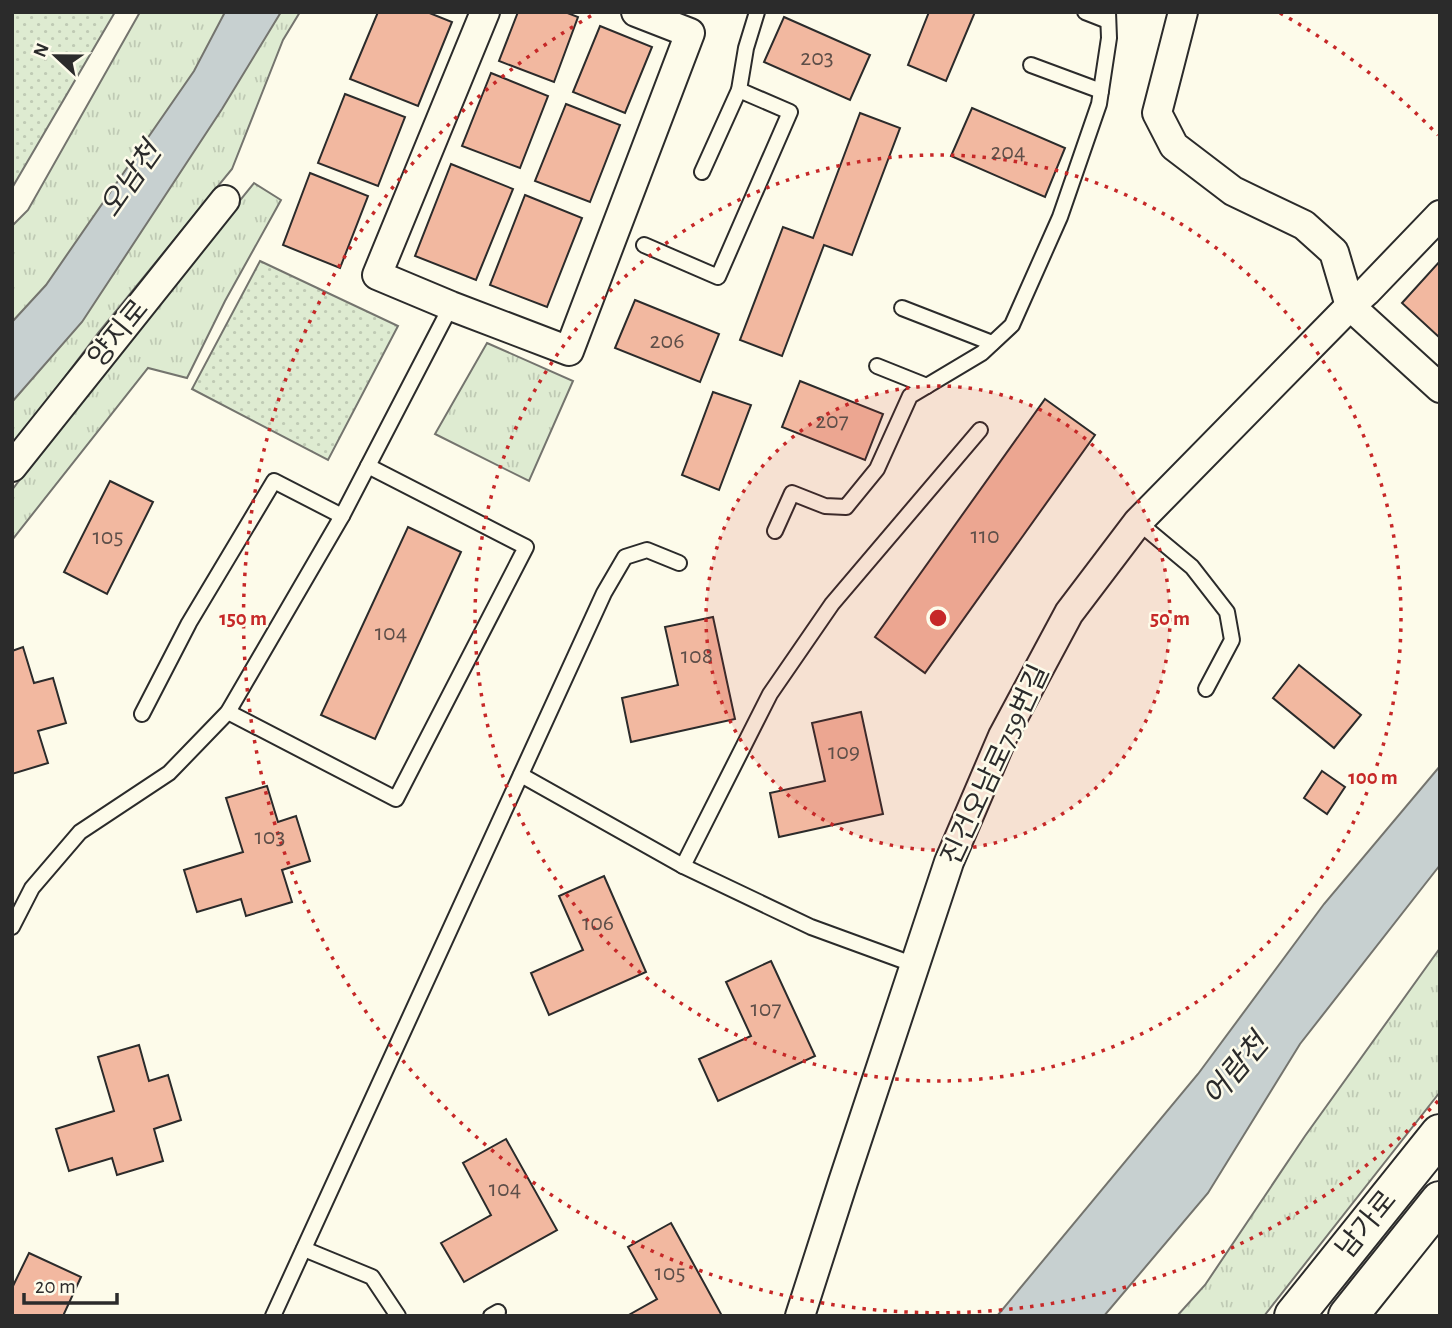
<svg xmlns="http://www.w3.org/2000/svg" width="1452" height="1328" font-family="'Alegreya Sans','Noto Sans KR',sans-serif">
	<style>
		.grass { fill: url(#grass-tufts); stroke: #74746e; stroke-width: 2 }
		.park { fill: url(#park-dots); stroke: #74746e; stroke-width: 2 }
		.water { fill: #c7d0d0; stroke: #74746e; stroke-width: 2 }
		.building { fill: #f2b8a0; stroke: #2b2b2b; stroke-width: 2 }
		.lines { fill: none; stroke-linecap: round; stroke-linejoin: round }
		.service-casing { stroke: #2b2b2b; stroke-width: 18 }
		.minor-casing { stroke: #2b2b2b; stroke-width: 32 }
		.secondary-casing { stroke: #2b2b2b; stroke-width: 42 }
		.service { stroke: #fdfbea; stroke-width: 14 }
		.minor { stroke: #fdfbea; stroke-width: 28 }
		.secondary { stroke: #fdfbea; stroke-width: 38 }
		.ring { fill: none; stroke: #c62828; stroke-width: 3.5; stroke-dasharray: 3.5 7 }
		.labels { text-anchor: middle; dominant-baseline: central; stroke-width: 5; stroke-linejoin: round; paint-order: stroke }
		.number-label { font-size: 24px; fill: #5d4e48 }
		.street-label { font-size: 28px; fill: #2b2b2b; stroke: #fdfbea }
		.water-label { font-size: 30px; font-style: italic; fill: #2b2b2b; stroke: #fdfbea }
		.centre { fill: #c62828; stroke: #fdfbea; stroke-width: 3.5 }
		.ring-label { font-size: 21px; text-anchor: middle; font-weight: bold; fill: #c62828; stroke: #fdfbea; stroke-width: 5; stroke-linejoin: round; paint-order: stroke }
	</style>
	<defs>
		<pattern id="grass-tufts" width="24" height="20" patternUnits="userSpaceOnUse" patternTransform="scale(1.75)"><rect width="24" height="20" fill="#deebd1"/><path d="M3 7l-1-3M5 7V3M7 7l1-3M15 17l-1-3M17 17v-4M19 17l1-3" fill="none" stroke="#bfcab4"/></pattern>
		<pattern id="park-dots" width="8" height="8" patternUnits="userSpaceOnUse" patternTransform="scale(1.75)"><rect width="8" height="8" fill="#deebd1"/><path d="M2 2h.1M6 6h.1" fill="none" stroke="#bfcab4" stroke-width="1.8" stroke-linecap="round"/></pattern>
	</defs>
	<rect width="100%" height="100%" fill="#fdfbea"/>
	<!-- grass -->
	<g class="grass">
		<polygon points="140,12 300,12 283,40 232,169 98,333 12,447 12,226 28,210"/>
		<polygon points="254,183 281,200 225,301 187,378 148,368 12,540 12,490 113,357"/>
		<polygon points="487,343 573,381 529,481 435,434"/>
		<polygon points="1440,948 1440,1092 1264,1316 1177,1316 1205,1285 1305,1136"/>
	</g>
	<!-- park -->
	<g class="park">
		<polygon points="12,12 115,12 12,188"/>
		<polygon points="260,261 398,326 328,460 192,389"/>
	</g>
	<!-- water -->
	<g class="water">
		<polygon points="225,12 281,12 222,109 82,322 12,402 12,322 46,285 194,71"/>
		<polygon points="1440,766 1440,865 1300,1044 1208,1193 1104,1316 997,1316 1198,1074 1324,904"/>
	</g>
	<!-- building -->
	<g class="building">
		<polygon points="378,12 427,12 452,22 418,106 350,79"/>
		<polygon points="518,12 565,12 578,17 554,82 499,61"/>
		<polygon points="929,12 975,12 946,81 908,65"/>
		<polygon points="784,17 870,55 850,100 764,62"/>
		<polygon points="600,26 652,47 625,113 573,92"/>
		<polygon points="491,73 548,96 520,168 462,146"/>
		<polygon points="345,94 405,117 378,186 318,163"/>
		<polygon points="566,104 620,125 590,202 535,181"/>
		<polygon points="972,108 1065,148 1045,197 951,156"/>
		<polygon points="860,113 900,128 852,255 824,245 782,356 740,340 783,227 813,238"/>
		<polygon points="451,164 513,189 476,280 415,256"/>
		<polygon points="310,173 368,196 340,268 283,245"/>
		<polygon points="525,195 582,218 547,307 490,285"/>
		<polygon points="1440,261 1440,338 1402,303"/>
		<polygon points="635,300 719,334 700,382 615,348"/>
		<polygon points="800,381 883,414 865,460 782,427"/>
		<polygon points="713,392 751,405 719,490 682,475"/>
		<polygon points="1045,399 1095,435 925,673 875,637"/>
		<polygon points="110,481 153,502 107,594 64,572"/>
		<polygon points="408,527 461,552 375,739 321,715"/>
		<polygon points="713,617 735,719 631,742 622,698 678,685 665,627"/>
		<polygon points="23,647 34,683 53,678 66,723 38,731 48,763 12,774 12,651"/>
		<polygon points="1299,665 1361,715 1334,748 1273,698"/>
		<polygon points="861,712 883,814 779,837 770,793 825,781 812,723"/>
		<polygon points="1322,771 1345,787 1327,814 1304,798"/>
		<polygon points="267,786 278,822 296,816 310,861 282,870 292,902 246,916 241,899 197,912 184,870 243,852 226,798"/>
		<polygon points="604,876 646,972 549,1015 531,973 583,950 559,896"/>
		<polygon points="771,961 815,1056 718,1101 699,1059 751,1036 726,982"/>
		<polygon points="139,1045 149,1081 168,1075 181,1120 154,1129 163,1161 117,1175 112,1158 69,1171 56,1129 114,1111 98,1057"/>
		<polygon points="506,1139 557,1230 464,1282 441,1243 491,1215 463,1163"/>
		<polygon points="671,1223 721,1314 719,1316 627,1316 657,1299 628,1247"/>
		<polygon points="29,1253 81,1277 63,1316 12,1316 12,1288"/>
	</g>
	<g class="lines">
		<defs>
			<g id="service">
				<polyline points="1085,12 1108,21"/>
				<polyline points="1031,65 1101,91"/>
				<polyline points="702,172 739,90 746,48 757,12"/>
				<polyline points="644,245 718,277 790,112 739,90"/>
				<polyline points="902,308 992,343"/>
				<polyline points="877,366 927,386"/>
				<polyline points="1138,522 1192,567 1227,612 1232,640 1206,689"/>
				<polyline points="775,531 792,493 825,506 846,507 877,469 910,396 982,353 1012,325 1060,217 1099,104 1109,38 1108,12"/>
				<polyline points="228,712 396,799 526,547 368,466"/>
				<polyline points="142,714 189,623 274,481 342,516"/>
				<polyline points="521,775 683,866 811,927 915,965"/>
				<polyline points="683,866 770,694 832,604 980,430"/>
				<polyline points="12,927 32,888 80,832 169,773 228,712 342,516 451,306"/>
				<polyline points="304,1249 372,1277 398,1316"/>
				<polyline points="273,1316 604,593 625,557 647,550 679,563"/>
				<polyline points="491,1316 498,1312"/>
			</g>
			<g id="minor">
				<polyline points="485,12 377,275 451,306 569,351 690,33 636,12"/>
				<polyline points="1183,12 1157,113 1174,146 1233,191 1304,225 1334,252 1350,306 1440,388"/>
				<polyline points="12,467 225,200"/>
				<polyline points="800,1316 843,1182 949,862 1003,736 1069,613 1138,522 1350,306 1367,291 1440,215"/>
			</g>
			<g id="secondary">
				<polyline points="1294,1316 1440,1134"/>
				<polyline points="1348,1316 1440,1201"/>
			</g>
		</defs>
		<!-- service casing -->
		<use href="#service" class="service-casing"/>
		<!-- minor casing -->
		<use href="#minor" class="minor-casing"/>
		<!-- secondary casing -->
		<use href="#secondary" class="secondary-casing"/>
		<!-- service -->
		<use href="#service" class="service"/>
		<!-- minor -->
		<use href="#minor" class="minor"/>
		<!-- secondary -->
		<use href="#secondary" class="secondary"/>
	</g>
	<!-- distance rings -->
	<circle cx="938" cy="618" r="232" fill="#c62828" fill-opacity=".12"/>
	<g class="ring">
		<circle cx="938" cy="618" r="232"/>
		<circle cx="938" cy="618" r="463"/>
		<path d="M1438 1101A695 695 0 1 1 596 13M1280 13A695 695 0 0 1 1438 135"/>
	</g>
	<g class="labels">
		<!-- number labels -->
		<g class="number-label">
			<text x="817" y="58">203</text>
			<text x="1008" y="152">204</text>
			<text x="667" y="341">206</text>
			<text x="832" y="421">207</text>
			<text x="985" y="536">110</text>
			<text x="108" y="537">105</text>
			<text x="391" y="633">104</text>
			<text x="697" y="656">108</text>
			<text x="844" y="752">109</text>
			<text x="270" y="837">103</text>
			<text x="598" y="923">106</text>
			<text x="766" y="1009">107</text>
			<text x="505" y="1189">104</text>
			<text x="670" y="1273">105</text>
		</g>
		<!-- street labels -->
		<g class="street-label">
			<text transform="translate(119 334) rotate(-51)">양지로</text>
			<text transform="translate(996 765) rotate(-65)">진건오남로759번길</text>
			<text transform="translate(1367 1225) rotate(-51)">남가로</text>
		</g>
		<!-- water labels -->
		<g class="water-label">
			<text transform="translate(131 180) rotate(-55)">오남천</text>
			<text transform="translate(1236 1070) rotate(-50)">어람천</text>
		</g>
	</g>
	<circle cx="938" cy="618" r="10" class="centre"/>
	<g class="ring-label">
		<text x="1170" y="625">50 m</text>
		<text x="243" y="625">150 m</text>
		<text x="1373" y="784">100 m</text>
	</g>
	<!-- border -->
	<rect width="1452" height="1328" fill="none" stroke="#2b2b2b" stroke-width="28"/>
	<!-- north arrow -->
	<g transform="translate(56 56) rotate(292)" stroke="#fdfbea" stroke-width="5" paint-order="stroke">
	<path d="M0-5L12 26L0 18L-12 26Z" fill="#2b2b2b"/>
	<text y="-10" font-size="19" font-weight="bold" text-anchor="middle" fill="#2b2b2b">N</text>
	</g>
	<!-- scale -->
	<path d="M24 1293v10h93v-10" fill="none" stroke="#2b2b2b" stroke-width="3.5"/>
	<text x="35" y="1293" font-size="21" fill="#2b2b2b" stroke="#fdfbea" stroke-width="5" paint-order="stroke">20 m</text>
</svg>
